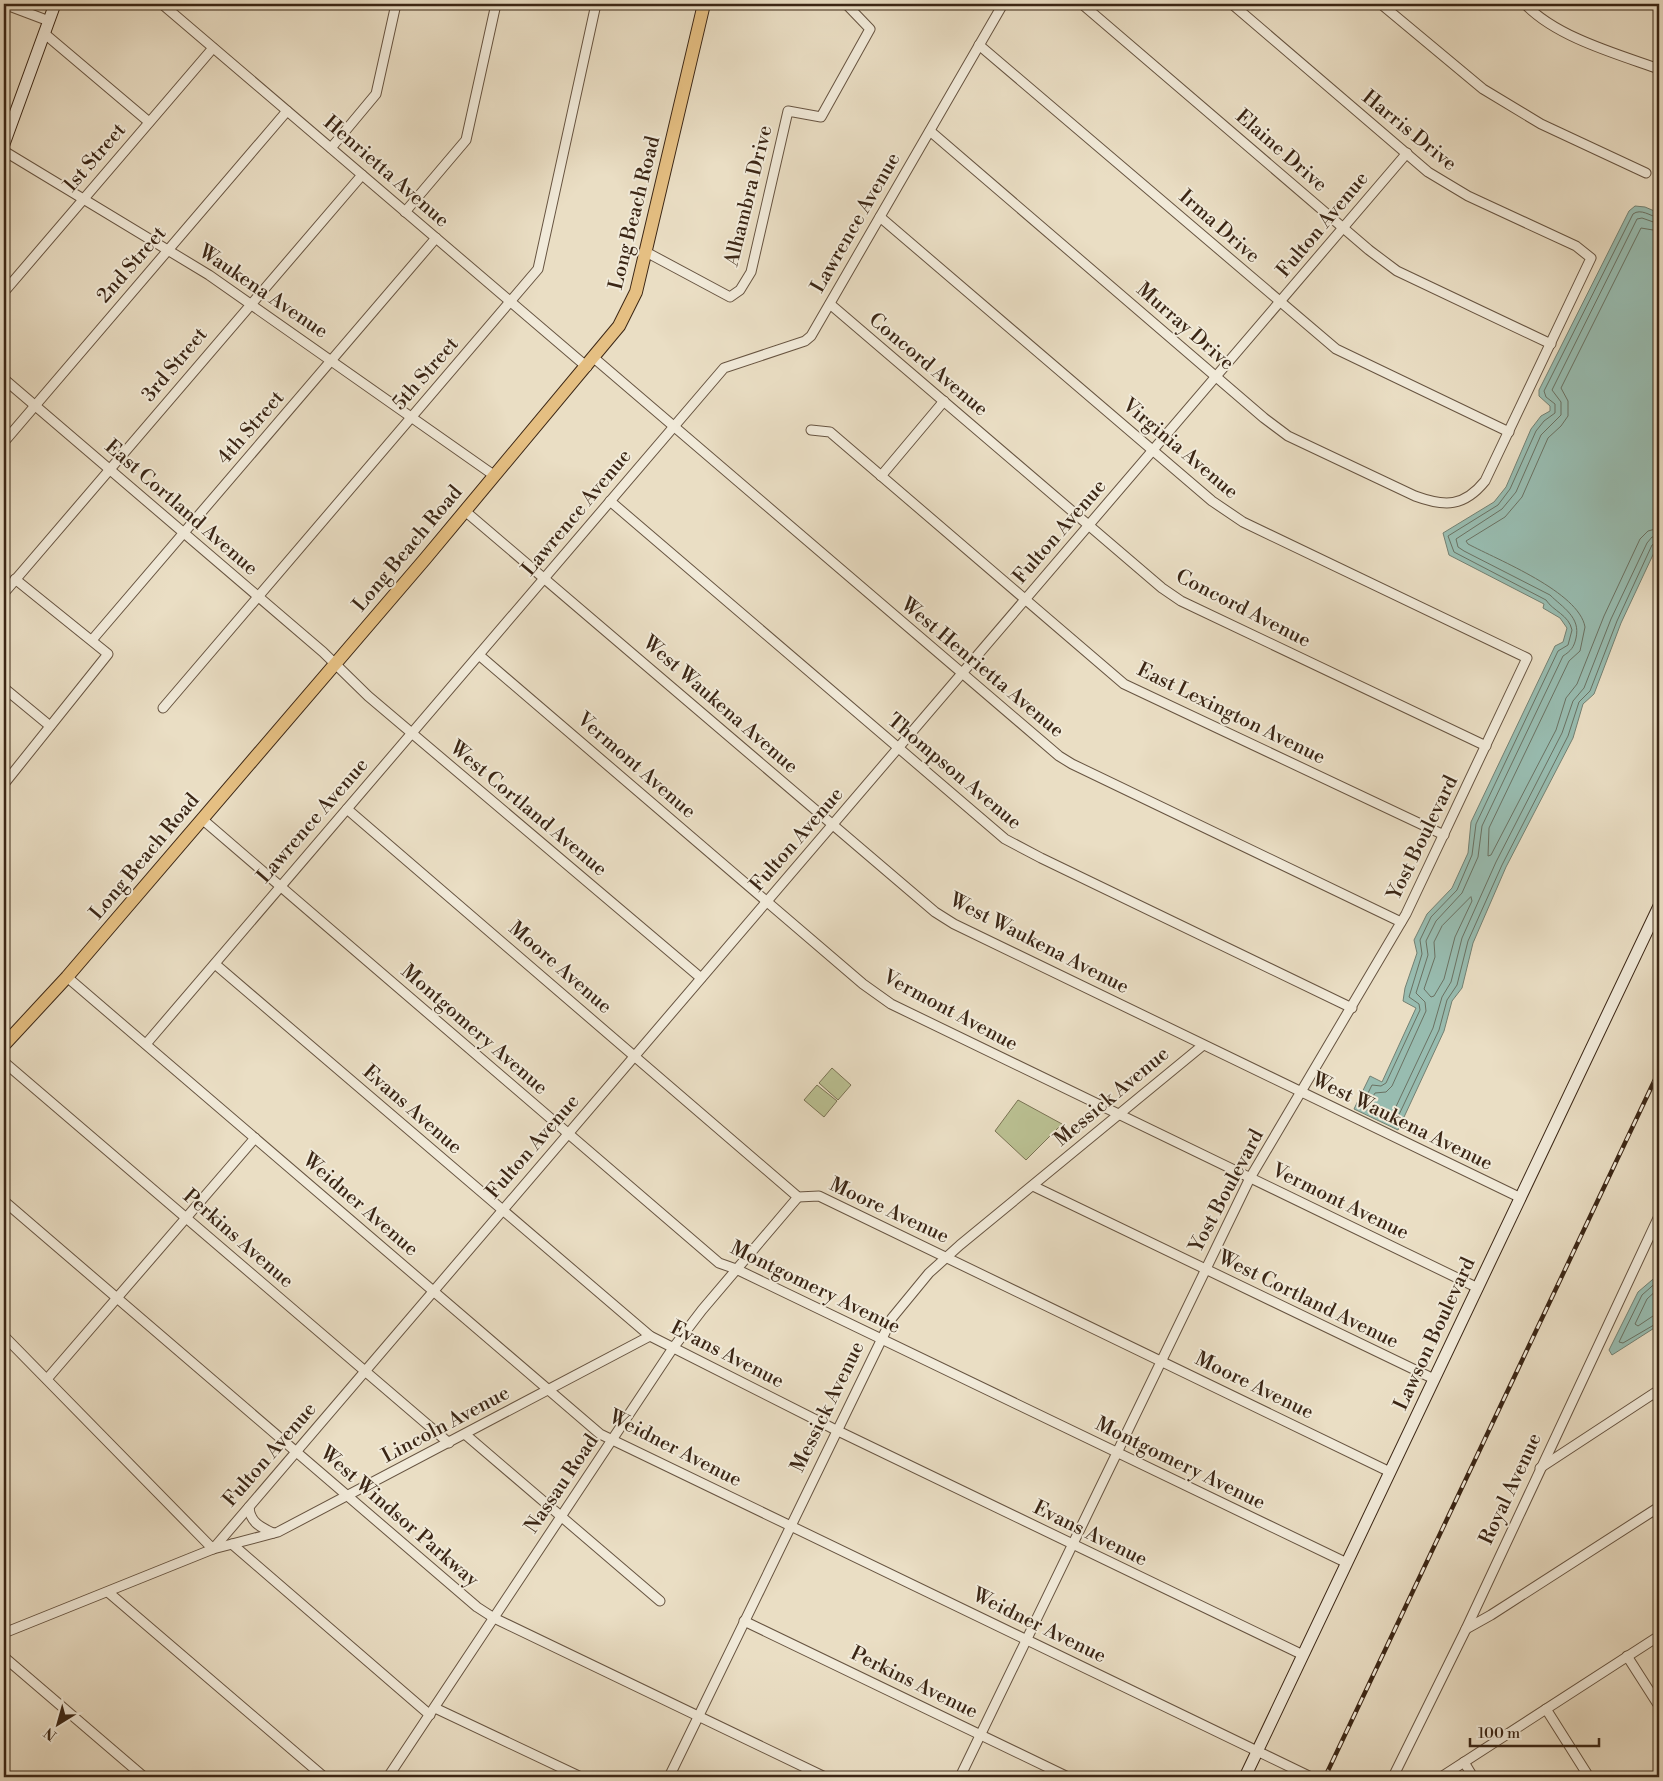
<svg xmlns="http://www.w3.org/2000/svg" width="1663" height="1781" font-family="'Libre Bodoni',serif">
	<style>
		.green { fill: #bac092; stroke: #7a7354 }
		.water { fill: #98bcb0; stroke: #738072 }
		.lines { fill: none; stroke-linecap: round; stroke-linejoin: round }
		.shore { stroke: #6a7162; stroke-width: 1 }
		.street-casing { stroke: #675441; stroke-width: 11 }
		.secondary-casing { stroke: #3b2615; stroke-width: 13 }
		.primary-casing { stroke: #3b2615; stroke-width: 14 }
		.street { stroke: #f1ead9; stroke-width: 9 }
		.secondary { stroke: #f1ead9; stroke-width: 11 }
		.primary { stroke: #e5bf82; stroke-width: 12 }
		.rail-casing { stroke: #3b2615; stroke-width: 4.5 }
		.rail { stroke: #f1ead9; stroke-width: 2.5; stroke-dasharray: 8; stroke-linecap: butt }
		.labels { text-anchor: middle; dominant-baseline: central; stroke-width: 4; stroke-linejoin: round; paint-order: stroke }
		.street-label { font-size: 20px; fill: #3b2615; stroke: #f1ead9 }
	</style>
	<rect width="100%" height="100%" fill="#eadec4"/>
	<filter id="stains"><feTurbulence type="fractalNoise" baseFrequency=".004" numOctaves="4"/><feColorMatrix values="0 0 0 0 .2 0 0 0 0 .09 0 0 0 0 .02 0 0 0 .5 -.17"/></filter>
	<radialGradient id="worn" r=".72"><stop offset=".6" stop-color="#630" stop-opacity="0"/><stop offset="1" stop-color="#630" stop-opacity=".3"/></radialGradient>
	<!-- green -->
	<g class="green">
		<polygon points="832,1068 851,1085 838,1100 819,1083"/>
		<polygon points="817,1085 837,1101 824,1117 804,1100"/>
		<polygon points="1018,1100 1062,1124 1026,1160 995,1131"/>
	</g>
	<!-- water -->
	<g class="water">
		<polygon points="1635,206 1645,207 1659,213 1659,542 1621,623 1594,694 1583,704 1573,738 1506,867 1473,943 1462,988 1452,1001 1444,1031 1398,1130 1354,1109 1370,1076 1382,1082 1416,1008 1403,1001 1405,988 1417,953 1414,940 1427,914 1452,888 1468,853 1471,822 1555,646 1563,642 1567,628 1560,618 1543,608 1544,604 1449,555 1443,533 1494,502 1506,487 1531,429 1541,416 1550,411 1550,406 1539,396 1539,390 1629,211"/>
		<polygon points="1659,1274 1659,1325 1612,1355 1609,1350 1638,1292"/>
	</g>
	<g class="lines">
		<!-- shore -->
		<g class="shore">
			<path d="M 1659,218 C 1650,216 1641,208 1633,214 L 1544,391 L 1546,397 L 1555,404 L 1555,413 L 1544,421 L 1536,431 L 1510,489 L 1498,505 L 1448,536 L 1454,552 L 1546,600 C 1553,611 1569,615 1572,630 L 1568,645 L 1558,651 L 1476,824 L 1472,855 L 1457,890 L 1431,917 L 1420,940 L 1422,954 L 1409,997 L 1419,1004 L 1420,1010 L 1386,1083 L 1381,1086 L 1372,1085 L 1362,1105 L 1363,1108 L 1393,1122 L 1396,1121 L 1439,1030 L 1447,1000 L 1457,985 L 1468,941 L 1502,865 L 1568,736 L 1579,702 L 1590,691 L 1617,621 L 1652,545 L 1659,542"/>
			<path d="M 1659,224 L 1642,218 L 1637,219 L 1552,390 L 1561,402 L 1561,415 L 1541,435 L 1516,492 L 1502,509 L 1456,539 L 1458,547 L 1464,551 L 1550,595 C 1562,607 1581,617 1576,638 C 1574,647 1571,651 1563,656 L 1482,826 L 1478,857 L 1462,893 L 1436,921 L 1426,941 L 1428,955 L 1416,993 L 1425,1002 L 1426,1011 L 1392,1086 L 1386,1092 L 1375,1093 L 1370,1102 L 1371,1105 L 1390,1114 L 1393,1113 L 1433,1028 L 1442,997 L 1451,982 L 1462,938 L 1496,862 L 1562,733 L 1573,701 L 1584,688 L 1611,619 L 1647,543 L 1652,537 L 1659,536"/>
			<path d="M 1659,231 L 1641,228 L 1561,388 L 1568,401 L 1568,416 L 1561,426 L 1548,438 L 1522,497 L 1505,517 L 1466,541 L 1468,544 C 1498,560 1579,592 1585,627 L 1580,651 L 1569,661 L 1489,828 L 1488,856 L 1491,855 L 1556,730 L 1566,698 L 1577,684 L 1604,616 L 1640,539 L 1648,531 L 1659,528"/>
			<polygon points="1471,897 1472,901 1455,937 1444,979 1434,996 1431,997 1424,989 1435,957 1434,942 1442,926"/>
			<polyline points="1659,1280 1642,1295 1619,1342 1623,1343 1659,1322"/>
			<polyline points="1659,1288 1647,1299 1635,1324 1638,1326 1653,1316 1659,1315"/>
		</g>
		<defs>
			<g id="street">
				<polyline points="4,4 49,21"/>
				<polyline points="162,4 587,367"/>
				<polyline points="1082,4 1369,250 1397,271 1551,344"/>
				<polyline points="1381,4 1483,89 1541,124 1646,173"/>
				<path d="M 1525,4 C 1556,37 1617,54 1659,69"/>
				<polyline points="45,34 149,122"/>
				<polyline points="979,45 1336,349 1509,432"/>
				<path d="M 930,131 L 1264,418 L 1288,436 L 1415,496 C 1445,507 1464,507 1485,481 L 1591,258 L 1576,246 L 1468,196 L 1428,172 L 1232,4"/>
				<polyline points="331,148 376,94 396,4"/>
				<polyline points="4,151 209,275 495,476"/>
				<polyline points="405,212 466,140 496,4"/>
				<polyline points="880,217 1212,501 1243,522 1527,658 1406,914 1250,1178 960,1777"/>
				<polyline points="646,252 730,297 740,290 751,272 788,111 821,117 870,29 846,4"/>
				<polyline points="4,292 213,48"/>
				<polyline points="830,304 1162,588 1181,601 1486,746"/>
				<polyline points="594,358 1059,756 1072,764 1401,922"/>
				<polyline points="4,379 323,652 368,696 701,978"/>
				<polyline points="811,430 830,432 1124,684 1444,835"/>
				<polyline points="4,442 287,111"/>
				<polyline points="881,476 944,401"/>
				<polyline points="610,501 1005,839 1041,858 1352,1008"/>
				<polyline points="465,511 935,912 954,924 1521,1198"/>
				<polyline points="4,593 362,175"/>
				<polyline points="92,640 436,238"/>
				<polyline points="479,655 863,984 891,1004 1478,1288"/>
				<polyline points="4,688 50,726"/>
				<polyline points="163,708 538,269 596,4"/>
				<polyline points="4,784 108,654 15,579"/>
				<polyline points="347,809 798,1197 819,1196 1390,1472"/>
				<polyline points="202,819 719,1263 736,1269 1347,1563"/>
				<polyline points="215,964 650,1336 836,1430 1303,1655"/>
				<polyline points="67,977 600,1434 1311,1777"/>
				<polyline points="146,1044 724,368 805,341 811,336 1003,4"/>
				<polyline points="4,1062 449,1443"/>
				<polyline points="1033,1186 1434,1379"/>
				<polyline points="4,1201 477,1607 494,1618 825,1777"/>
				<polyline points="4,1336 213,1549 1407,153"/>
				<polyline points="47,1379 255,1138"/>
				<polyline points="466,1435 660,1601"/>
				<polyline points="1540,1468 1659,1390"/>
				<path d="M 249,1507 C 250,1522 260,1527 273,1533"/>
				<polyline points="232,1544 430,1715"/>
				<polyline points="108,1592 324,1777"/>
				<polyline points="744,1621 1068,1777"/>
				<polyline points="1466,1629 1491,1615 1659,1507"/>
				<polyline points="4,1633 213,1549 278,1532 650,1336"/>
				<polyline points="1627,1656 1659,1706"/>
				<polyline points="4,1657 144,1777"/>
				<polyline points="435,1708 581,1777"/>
				<polyline points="1546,1709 1589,1777"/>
				<polyline points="1464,1762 1473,1777"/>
				<polyline points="388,1777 673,1348 702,1310 798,1197"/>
				<polyline points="669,1777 892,1318 929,1273 960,1245 1202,1046"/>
				<polyline points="1393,1777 1466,1629 1659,1216"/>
				<polyline points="1441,1777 1659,1636"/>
			</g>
			<g id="secondary">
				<polyline points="4,144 55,4"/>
				<polyline points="1245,1777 1659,906"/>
			</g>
			<polyline id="primary" points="4,1045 67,977 425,559 619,326 636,292 704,4"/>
		</defs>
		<!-- street casing -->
		<use href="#street" class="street-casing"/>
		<!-- secondary casing -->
		<use href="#secondary" class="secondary-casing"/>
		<!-- primary casing -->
		<use href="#primary" class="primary-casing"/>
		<!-- street -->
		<use href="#street" class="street"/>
		<!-- secondary -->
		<use href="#secondary" class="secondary"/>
		<!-- primary -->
		<use href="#primary" class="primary"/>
		<defs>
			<polyline id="rail" points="1325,1777 1659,1071"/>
		</defs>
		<!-- rail casing -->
		<use href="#rail" class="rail-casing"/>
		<!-- rail -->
		<use href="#rail" class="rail"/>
	</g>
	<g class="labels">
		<!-- street labels -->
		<g class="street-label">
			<text transform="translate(1409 131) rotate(39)">Harris Drive</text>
			<text transform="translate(1281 151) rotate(41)">Elaine Drive</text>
			<text transform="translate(95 158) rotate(-49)">1st Street</text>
			<text transform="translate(386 172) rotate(41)">Henrietta Avenue</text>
			<text transform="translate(749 196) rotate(-76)">Alhambra Drive</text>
			<text transform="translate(635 213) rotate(-76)">Long Beach Road</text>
			<text transform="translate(856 223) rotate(-60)">Lawrence Avenue</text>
			<text transform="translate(1323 225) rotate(-50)">Fulton Avenue</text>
			<text transform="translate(1219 227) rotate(41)">Irma Drive</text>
			<text transform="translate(132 265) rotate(-49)">2nd Street</text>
			<text transform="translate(263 292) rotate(34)">Waukena Avenue</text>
			<text transform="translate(1185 327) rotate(41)">Murray Drive</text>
			<text transform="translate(175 365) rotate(-50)">3rd Street</text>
			<text transform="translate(928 365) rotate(40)">Concord Avenue</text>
			<text transform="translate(426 374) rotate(-49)">5th Street</text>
			<text transform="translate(251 428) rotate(-49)">4th Street</text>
			<text transform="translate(1180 449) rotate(40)">Virginia Avenue</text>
			<text transform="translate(181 508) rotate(41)">East Cortland Avenue</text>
			<text transform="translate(577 513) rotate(-50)">Lawrence Avenue</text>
			<text transform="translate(1060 532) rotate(-49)">Fulton Avenue</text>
			<text transform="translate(408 549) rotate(-50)">Long Beach Road</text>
			<text transform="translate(1243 609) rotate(27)">Concord Avenue</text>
			<text transform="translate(982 668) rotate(40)">West Henrietta Avenue</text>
			<text transform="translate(720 705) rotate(41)">West Waukena Avenue</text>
			<text transform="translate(1231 714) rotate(26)">East Lexington Avenue</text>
			<text transform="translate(636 766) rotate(41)">Vermont Avenue</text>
			<text transform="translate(954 772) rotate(40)">Thompson Avenue</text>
			<text transform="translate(528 809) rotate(40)">West Cortland Avenue</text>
			<text transform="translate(313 821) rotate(-49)">Lawrence Avenue</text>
			<text transform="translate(1423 838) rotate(-64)">Yost Boulevard</text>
			<text transform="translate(797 840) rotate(-49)">Fulton Avenue</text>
			<text transform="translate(145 857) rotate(-50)">Long Beach Road</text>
			<text transform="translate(1039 944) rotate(27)">West Waukena Avenue</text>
			<text transform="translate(560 968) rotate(41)">Moore Avenue</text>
			<text transform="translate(950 1011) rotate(28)">Vermont Avenue</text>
			<text transform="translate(474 1030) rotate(41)">Montgomery Avenue</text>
			<text transform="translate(1112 1097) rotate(-40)">Messick Avenue</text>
			<text transform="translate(412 1110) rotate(41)">Evans Avenue</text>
			<text transform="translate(1402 1122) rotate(26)">West Waukena Avenue</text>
			<text transform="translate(533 1147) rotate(-49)">Fulton Avenue</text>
			<text transform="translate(1227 1191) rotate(-62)">Yost Boulevard</text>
			<text transform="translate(1340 1202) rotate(26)">Vermont Avenue</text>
			<text transform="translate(360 1205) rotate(41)">Weidner Avenue</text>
			<text transform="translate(889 1211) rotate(25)">Moore Avenue</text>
			<text transform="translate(238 1239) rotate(41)">Perkins Avenue</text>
			<text transform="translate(815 1288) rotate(26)">Montgomery Avenue</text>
			<text transform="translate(1308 1300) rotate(26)">West Cortland Avenue</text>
			<text transform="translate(1435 1334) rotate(-65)">Lawson Boulevard</text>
			<text transform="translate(727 1355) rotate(27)">Evans Avenue</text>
			<text transform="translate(1254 1386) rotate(26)">Moore Avenue</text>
			<text transform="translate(828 1407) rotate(-64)">Messick Avenue</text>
			<text transform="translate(446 1425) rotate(-28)">Lincoln Avenue</text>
			<text transform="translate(675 1449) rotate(27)">Weidner Avenue</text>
			<text transform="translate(270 1455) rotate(-49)">Fulton Avenue</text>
			<text transform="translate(1180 1464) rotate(26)">Montgomery Avenue</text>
			<text transform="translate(562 1484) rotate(-56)">Nassau Road</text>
			<text transform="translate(1511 1489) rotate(-65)">Royal Avenue</text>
			<text transform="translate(399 1517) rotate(41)">West Windsor Parkway</text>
			<text transform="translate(1090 1534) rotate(26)">Evans Avenue</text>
			<text transform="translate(1039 1626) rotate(26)">Weidner Avenue</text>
			<text transform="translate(914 1683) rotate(26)">Perkins Avenue</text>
		</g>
	</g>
	<!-- margin -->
	<rect width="1663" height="1781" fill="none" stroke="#eadec4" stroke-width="20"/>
	<rect x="5" y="5" width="1653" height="1771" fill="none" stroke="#3b2615" stroke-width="2.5"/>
	<rect x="10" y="10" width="1643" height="1761" fill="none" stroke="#3b2615"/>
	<!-- north arrow -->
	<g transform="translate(58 1724) rotate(217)" stroke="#f1ead9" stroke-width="4" paint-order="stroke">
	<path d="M0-4L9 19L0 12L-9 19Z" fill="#3b2615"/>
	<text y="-8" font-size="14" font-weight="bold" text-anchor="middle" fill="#3b2615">N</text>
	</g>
	<!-- scale -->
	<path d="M1470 1738v8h129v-8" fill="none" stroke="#3b2615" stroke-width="2.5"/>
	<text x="1478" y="1738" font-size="15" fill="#3b2615" stroke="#f1ead9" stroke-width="4" paint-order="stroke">100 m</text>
	<rect width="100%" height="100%" filter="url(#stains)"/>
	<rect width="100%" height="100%" fill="url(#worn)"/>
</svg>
